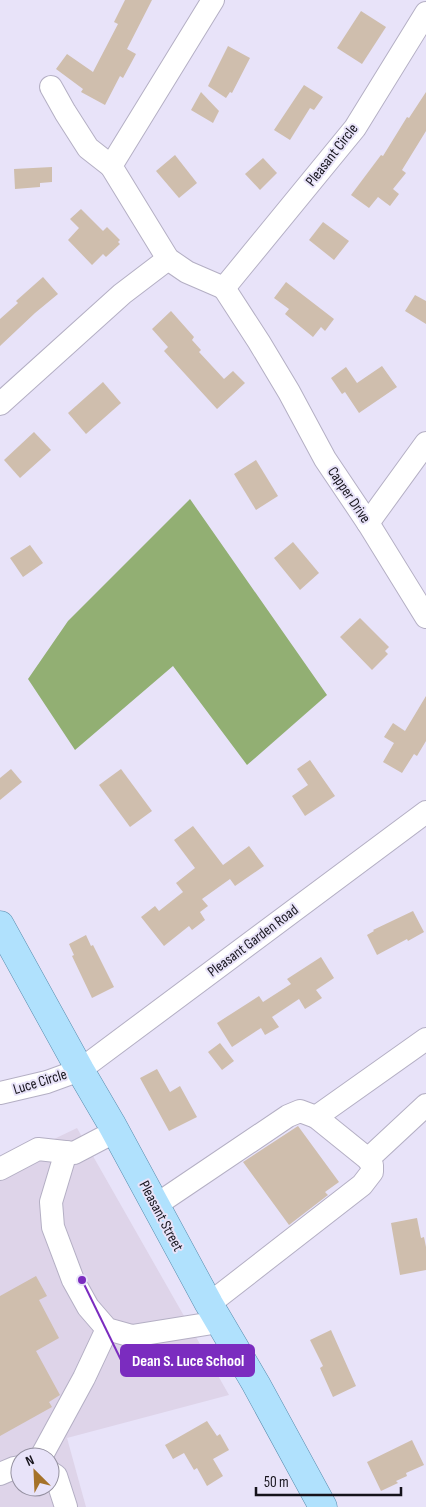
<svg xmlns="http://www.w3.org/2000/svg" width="426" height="1507" font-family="'Sofia Sans Condensed',sans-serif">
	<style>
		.education { fill: #ded4e9; fill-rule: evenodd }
		.forest { fill: #92af73 }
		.building { fill: #cfbead }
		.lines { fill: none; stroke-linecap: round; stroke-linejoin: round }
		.minor-casing { stroke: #b4afc4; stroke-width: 24 }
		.major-casing { stroke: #578cad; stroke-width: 29 }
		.minor { stroke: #fff; stroke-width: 22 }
		.major { stroke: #b0e1fd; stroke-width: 28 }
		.labels { text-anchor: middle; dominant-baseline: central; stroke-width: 4; stroke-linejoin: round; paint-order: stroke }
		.street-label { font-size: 15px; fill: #15131b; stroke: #e8e3f9 }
		.leader { fill: none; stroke: #7b2cbf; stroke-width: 2 }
		.callout-dot { fill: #7b2cbf; stroke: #e8e3f9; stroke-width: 2 }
		.callout { fill: #7b2cbf; stroke: #7b2cbf; stroke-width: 2 }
		.callout-label { font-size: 16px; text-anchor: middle; font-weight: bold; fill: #fff }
	</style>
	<rect width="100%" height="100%" fill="#e8e3f9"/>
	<!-- education -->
	<path class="education" d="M 77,1128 L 229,1395 L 67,1438 L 86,1507 L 0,1507 L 0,1165 ZM 20,1457 L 50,1457 L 50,1487 L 20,1487 Z"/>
	<!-- forest -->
	<polygon class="forest" points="190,499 327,695 247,765 173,666 75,750 28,679 68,621"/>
	<!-- building -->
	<g class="building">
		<polygon points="125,0 152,0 127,49 136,54 123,78 120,76 105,105 81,92 83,89 56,69 67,54 93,72 118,24 114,22"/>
		<polygon points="361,11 386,27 362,64 337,48"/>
		<polygon points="228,46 250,58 232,93 230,92 226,98 208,86"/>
		<polygon points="304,85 323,97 314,110 310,108 290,140 274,130"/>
		<polygon points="201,92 219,111 213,123 191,110"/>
		<polygon points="426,92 426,131 402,170 406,173 393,189 399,194 390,206 378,197 369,208 351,195 381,155 383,156 407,117 409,118"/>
		<polygon points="175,155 197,183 179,198 156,171"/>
		<polygon points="263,158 277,173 260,190 245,174"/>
		<polygon points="52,167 52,182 40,183 40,187 15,189 14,169"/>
		<polygon points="81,209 103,231 107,227 120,240 118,242 120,244 106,257 103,254 92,265 68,240 79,228 70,219"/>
		<polygon points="323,222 349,241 334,260 309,240"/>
		<polygon points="43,277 58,294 35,313 0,346 0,319 18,303 16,301"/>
		<polygon points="286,282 334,319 325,331 321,327 313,337 285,314 289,309 274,298"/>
		<polygon points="415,295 426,301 426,324 405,311"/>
		<polygon points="171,311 194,337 192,340 201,350 199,352 224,379 233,371 245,383 217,409 164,351 168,347 152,329"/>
		<polygon points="382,366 397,387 359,413 345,392 342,394 331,378 346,367 357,383"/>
		<polygon points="103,382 121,403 86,434 68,413"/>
		<polygon points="34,432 51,450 20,478 4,460"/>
		<polygon points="256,460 278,496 256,510 234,474"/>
		<polygon points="293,542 319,573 300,590 274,558"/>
		<polygon points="30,545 43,563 23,577 10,558"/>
		<polygon points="360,618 389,647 385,651 388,654 372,670 340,637"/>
		<polygon points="426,696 426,741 417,756 414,754 402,773 383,762 394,743 384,737 393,723 405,731"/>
		<polygon points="310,760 335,796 305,816 292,796 308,785 297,769"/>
		<polygon points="11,769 22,782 0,800 0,778"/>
		<polygon points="121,769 152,811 130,827 99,785"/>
		<polygon points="193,826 223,865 249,846 264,866 235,886 230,879 202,899 208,906 200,912 205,920 192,930 189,926 164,946 141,917 155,906 159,911 183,892 176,883 195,868 174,840"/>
		<polygon points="413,911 424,932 408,941 407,939 377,955 367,935 374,931 373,930"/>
		<polygon points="86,935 91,946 93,945 114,987 92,998 72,956 74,955 69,944"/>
		<polygon points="321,957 334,978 316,990 322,998 305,1009 299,999 272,1017 279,1027 265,1035 261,1028 232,1047 217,1023 259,996 263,1002 291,984 287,979"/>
		<polygon points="220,1043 234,1061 222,1070 208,1052"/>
		<polygon points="157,1069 170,1092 180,1086 197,1117 169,1131 140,1078"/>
		<polygon points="298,1126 339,1182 325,1192 328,1195 289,1225 243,1162"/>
		<polygon points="417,1218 421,1238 424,1237 426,1247 426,1270 400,1275 391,1223"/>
		<polygon points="36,1276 47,1296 39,1300 59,1338 36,1351 60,1395 49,1402 52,1407 0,1436 0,1296"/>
		<polygon points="331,1330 356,1386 333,1397 320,1368 323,1366 310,1340"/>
		<polygon points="207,1421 217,1436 220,1434 229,1450 213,1459 223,1476 207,1486 197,1468 194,1470 184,1453 173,1459 165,1445"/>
		<polygon points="412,1440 424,1465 406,1473 407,1476 396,1481 398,1483 381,1491 367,1462"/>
	</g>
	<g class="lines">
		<defs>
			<g id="minor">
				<polyline points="213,0 111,166 168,259 187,272 224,288 355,128 426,13"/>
				<polyline points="51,87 65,112 88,148 111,166"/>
				<polyline points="224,288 259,342 289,392 325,459 368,523 426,617"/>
				<polyline points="0,404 122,294 168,259"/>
				<polyline points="368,523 426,443"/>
				<polyline points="0,1093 47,1082 80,1070 426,812"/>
				<polyline points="316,1117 426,1039"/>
				<polyline points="66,1152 51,1202 53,1227 73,1280 88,1307 107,1329 132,1336 219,1322"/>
				<polyline points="368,1159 426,1105"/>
				<polyline points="0,1169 38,1149 74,1153 116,1131"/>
				<polyline points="156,1205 288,1116 300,1111 316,1117 368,1159 372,1165 372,1172 362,1185 209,1304"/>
				<polyline points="41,1457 84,1378 107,1329"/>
				<polyline points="50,1472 56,1476 66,1507"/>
				<polyline points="0,1474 14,1468 20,1467"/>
			</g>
			<polyline id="major" points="0,925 80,1070 111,1123 209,1304 256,1384 323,1507"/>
		</defs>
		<!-- minor casing -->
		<use href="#minor" class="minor-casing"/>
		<!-- major casing -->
		<use href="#major" class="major-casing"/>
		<!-- minor -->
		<use href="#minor" class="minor"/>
		<!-- major -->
		<use href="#major" class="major"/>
	</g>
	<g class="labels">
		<!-- street labels -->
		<g class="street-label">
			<text transform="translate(332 155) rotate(-52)">Pleasant Circle</text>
			<text transform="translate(349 495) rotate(56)">Capper Drive</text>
			<text transform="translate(253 941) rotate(-37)">Pleasant Garden Road</text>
			<text transform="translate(40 1082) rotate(-17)">Luce Circle</text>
			<text transform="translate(161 1216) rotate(62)">Pleasant Street</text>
		</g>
	</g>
	<!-- callouts -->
	<path class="leader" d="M82 1280L121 1360"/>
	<circle class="callout-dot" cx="82" cy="1280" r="5"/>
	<rect class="callout" x="121" y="1345" width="133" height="31" rx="5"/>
	<g class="callout-label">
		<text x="188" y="1366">Dean S. Luce School</text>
	</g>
	<!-- north arrow -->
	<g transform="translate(35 1472) rotate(336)"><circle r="24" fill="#e8e3f9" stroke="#9490a0"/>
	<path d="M0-4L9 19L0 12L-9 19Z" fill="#a57229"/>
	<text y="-8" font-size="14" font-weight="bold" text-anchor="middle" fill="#15131b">N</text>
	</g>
	<!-- scale -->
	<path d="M256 1487v8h145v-8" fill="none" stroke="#15131b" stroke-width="2.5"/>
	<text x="264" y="1487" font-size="15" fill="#15131b" stroke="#e8e3f9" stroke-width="4" paint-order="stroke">50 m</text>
</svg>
